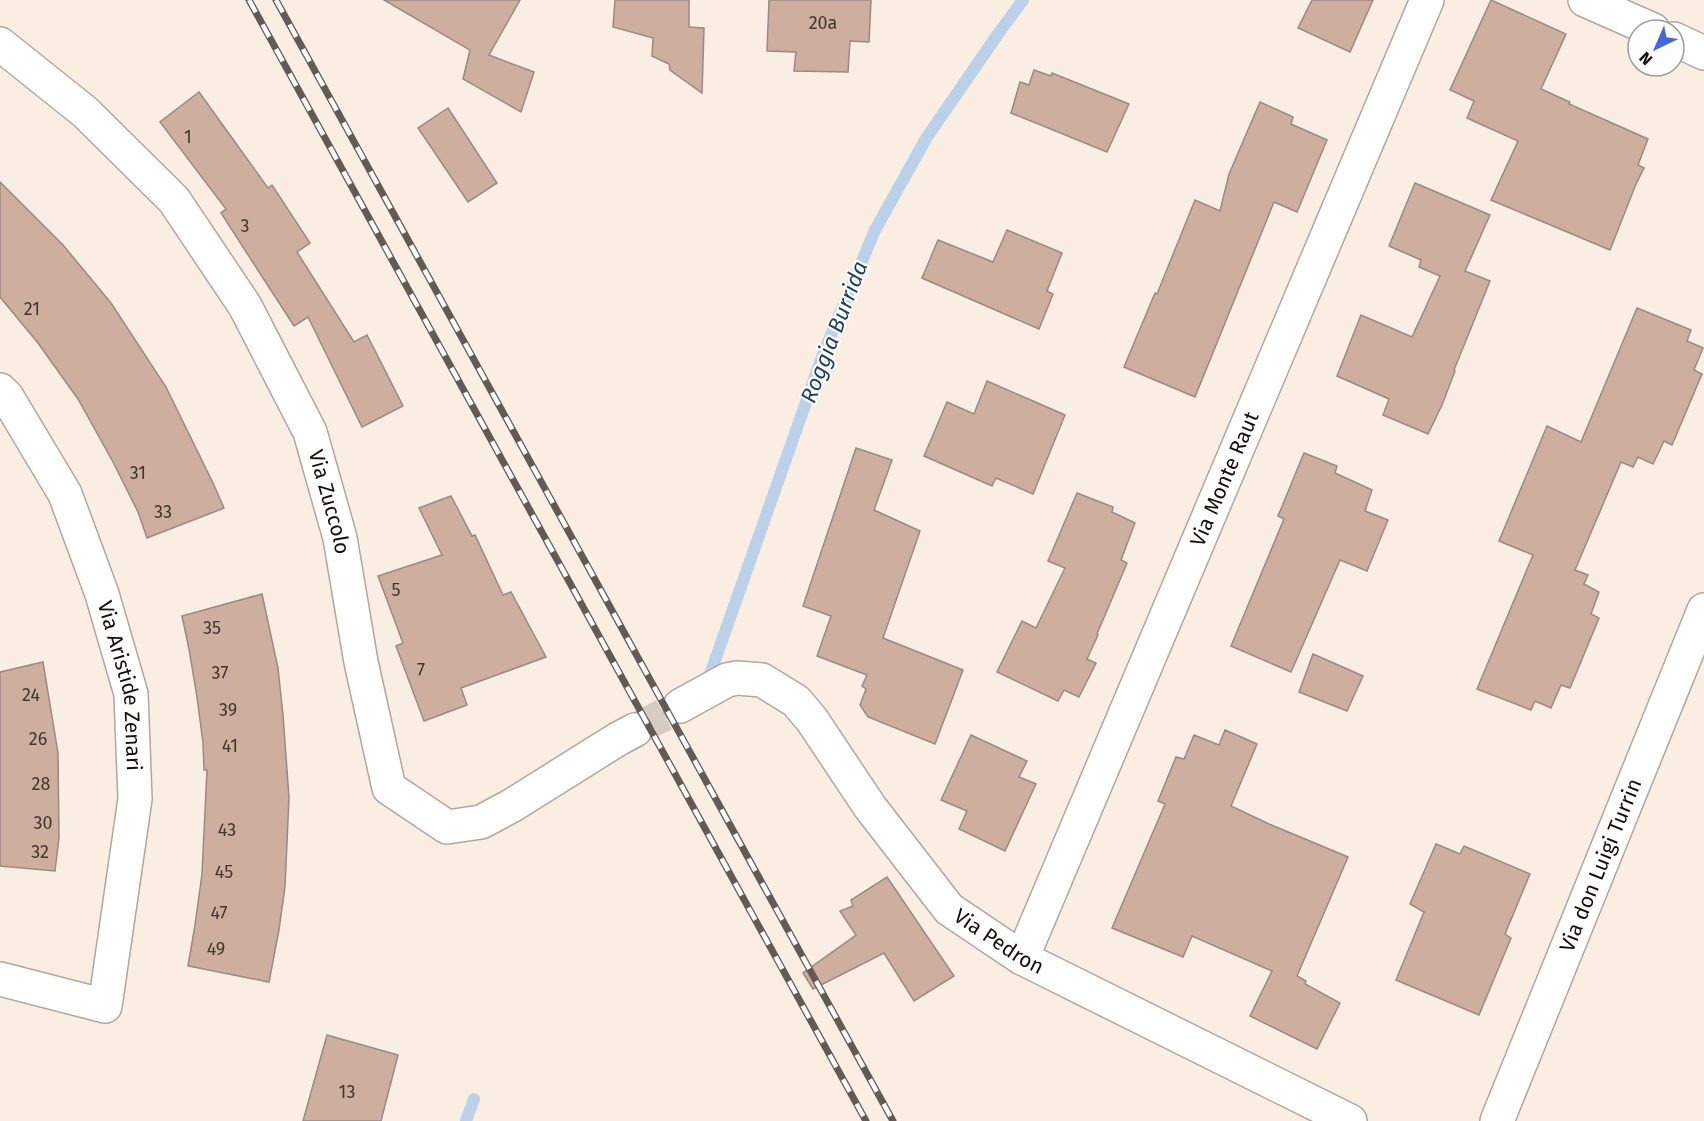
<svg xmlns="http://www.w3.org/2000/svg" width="1704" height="1121" font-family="'Fira Sans',sans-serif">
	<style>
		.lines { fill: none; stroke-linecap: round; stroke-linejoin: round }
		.stream { stroke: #bbd0e9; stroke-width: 12 }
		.building { fill: #cdae9f; stroke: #998a83; stroke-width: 1.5 }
		.minor-tunnel { stroke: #d7ccc2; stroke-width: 33; stroke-dasharray: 33 16; stroke-linecap: butt }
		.minor-casing { stroke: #b3a79d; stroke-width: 36 }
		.minor { stroke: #fff; stroke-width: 33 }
		.rail-casing { stroke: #625a54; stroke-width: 7 }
		.rail { stroke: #fdfdfd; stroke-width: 4.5; stroke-dasharray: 14; stroke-linecap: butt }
		.labels { text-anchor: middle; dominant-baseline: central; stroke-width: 4.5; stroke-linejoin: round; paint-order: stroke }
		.number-label { font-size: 18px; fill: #423630 }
		.street-label { font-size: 21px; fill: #130e0b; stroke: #fdfdfd }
		.water-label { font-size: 22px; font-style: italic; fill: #1c3b5e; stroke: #fdfdfd }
	</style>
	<rect width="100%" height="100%" fill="#faede2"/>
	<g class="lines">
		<!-- stream -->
		<g class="stream">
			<polyline points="707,683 823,354 875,230 927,137 998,34 1023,0"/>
			<polyline points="466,1121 474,1099"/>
		</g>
	</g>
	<!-- building -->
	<g class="building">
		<polygon points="384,0 520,0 489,55 534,72 521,112 463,79 470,50"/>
		<polygon points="615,0 689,0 689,27 704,28 702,93 670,70 669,64 652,56 653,38 613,27"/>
		<polygon points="769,0 871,0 869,42 850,41 848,72 794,71 796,52 767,51"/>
		<polygon points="1312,0 1373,0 1350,52 1298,28"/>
		<polygon points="1491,0 1566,34 1541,89 1570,102 1569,104 1648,139 1638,165 1644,168 1636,184 1610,250 1491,200 1518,141 1467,118 1474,101 1450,90"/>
		<polygon points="1034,70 1051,76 1052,73 1129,104 1107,152 1011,113 1020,82 1029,85"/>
		<polygon points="199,92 268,188 272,185 310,243 297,252 354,342 367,335 403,406 362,427 308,317 294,326 221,213 226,209 160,122"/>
		<polygon points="1260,102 1293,117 1291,124 1327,140 1297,212 1274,202 1195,397 1124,367 1155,293 1157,294 1195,200 1220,211 1229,174"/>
		<polygon points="448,108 497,183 468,202 418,128"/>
		<polygon points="0,182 63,245 111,303 166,387 213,483 224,508 147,538 138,512 113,462 78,399 38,343 0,297"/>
		<polygon points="1415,183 1490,215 1465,271 1490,281 1454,370 1455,371 1442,405 1428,434 1383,415 1389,399 1337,376 1361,315 1412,337 1440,276 1419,267 1421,260 1389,246"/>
		<polygon points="1007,230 1062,253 1047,291 1053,294 1039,329 922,278 938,240 993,262"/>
		<polygon points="1637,308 1691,330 1687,341 1703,348 1694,370 1702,374 1672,445 1664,441 1653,464 1638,457 1633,467 1621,462 1575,570 1588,575 1584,584 1599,592 1591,614 1599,618 1570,688 1561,685 1551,708 1535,701 1531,710 1477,689 1533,555 1499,541 1547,426 1581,442"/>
		<polygon points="987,381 1065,415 1033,494 996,478 992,486 924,456 947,402 974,414"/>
		<polygon points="856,448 892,460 874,510 920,531 883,638 963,670 935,744 868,717 860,705 866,689 862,686 867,675 817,656 831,616 803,606"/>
		<polygon points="1304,453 1337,466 1335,473 1372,490 1365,511 1388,520 1367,571 1340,560 1291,672 1231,646 1284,519 1278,516"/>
		<polygon points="1077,493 1113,507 1112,512 1135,523 1121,560 1127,563 1097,634 1098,635 1087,659 1096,663 1079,697 1064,690 1058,701 997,672 1022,621 1036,628 1065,568 1048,561"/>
		<polygon points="451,496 472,536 475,535 503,595 511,592 546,657 461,688 467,705 424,721 396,646 403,643 378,576 442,555 419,508"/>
		<polygon points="262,594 278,668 283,715 289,798 285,887 279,930 269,982 188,966 195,925 202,874 207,770 204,770 203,743 197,697 189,649 182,616"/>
		<polygon points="1313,654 1363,676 1347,711 1299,692"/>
		<polygon points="43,662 58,753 59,838 55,871 0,866 0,672"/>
		<polygon points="1225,730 1257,744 1231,806 1269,824 1348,857 1297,976 1306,981 1305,984 1340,1003 1317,1049 1250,1016 1272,971 1192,936 1183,957 1112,928 1165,804 1158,801 1176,757 1184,759 1194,735 1219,745"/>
		<polygon points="971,735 1027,761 1019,777 1036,784 1005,851 959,829 967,811 941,800"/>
		<polygon points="1436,844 1460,854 1464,846 1530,874 1505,934 1511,938 1479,1015 1396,980 1424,912 1410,904"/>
		<polygon points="887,877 954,976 914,1001 884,953 813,989 803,973 856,935 840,911 853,906 851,900"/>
		<polygon points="327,1035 398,1055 381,1121 303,1121"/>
	</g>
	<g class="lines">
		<!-- minor-tunnel -->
		<polyline class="minor-tunnel" points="635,730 680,706"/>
		<defs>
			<g id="minor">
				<polyline points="1585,0 1653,30"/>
				<polyline points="1674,39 1704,53"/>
				<path id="s1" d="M 0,44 L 85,112 L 174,200 L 245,306 L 310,432 L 340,538 L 361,662 L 389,788 L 447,827 L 481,822 L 511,806 L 618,739 L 635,730"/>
				<path id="s2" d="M 0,390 L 7,397 L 65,494 L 102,594 L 131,694 L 135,799 L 105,1006 L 0,979"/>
				<path id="s3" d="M 680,706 L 727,680 L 737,678 L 762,680 L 796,701 L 812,720 L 870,807 L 949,909 L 1022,958 L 1350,1121"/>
				<path id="s4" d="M 1022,958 L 1427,0"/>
				<path id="s5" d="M 1497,1121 L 1704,610"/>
			</g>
		</defs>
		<!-- minor casing -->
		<use href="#minor" class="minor-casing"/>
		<!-- minor -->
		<use href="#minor" class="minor"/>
		<defs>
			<g id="rail">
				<polyline points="249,0 866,1121"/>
				<polyline points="276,0 893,1121"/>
			</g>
		</defs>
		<!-- rail casing -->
		<use href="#rail" class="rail-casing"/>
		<!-- rail -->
		<use href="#rail" class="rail"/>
	</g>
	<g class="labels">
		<!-- number labels -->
		<g class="number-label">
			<text x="823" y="23">20a</text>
			<text x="188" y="137">1</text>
			<text x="245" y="226">3</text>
			<text x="32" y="309">21</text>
			<text x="138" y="473">31</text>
			<text x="163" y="512">33</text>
			<text x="396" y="590">5</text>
			<text x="212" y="628">35</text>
			<text x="421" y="670">7</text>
			<text x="220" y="673">37</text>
			<text x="31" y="695">24</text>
			<text x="228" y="710">39</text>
			<text x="38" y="739">26</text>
			<text x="230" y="746">41</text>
			<text x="41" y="784">28</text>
			<text x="43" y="823">30</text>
			<text x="227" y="830">43</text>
			<text x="40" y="852">32</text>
			<text x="224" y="872">45</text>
			<text x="219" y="913">47</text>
			<text x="216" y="949">49</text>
			<text x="347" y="1092">13</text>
		</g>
		<!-- street labels -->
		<g class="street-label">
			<text stroke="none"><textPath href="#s4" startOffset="520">Via Monte Raut</textPath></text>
			<text stroke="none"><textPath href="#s1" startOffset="576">Via Zuccolo</textPath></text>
			<text stroke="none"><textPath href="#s2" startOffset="324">Via Aristide Zenari</textPath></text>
			<text stroke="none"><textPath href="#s5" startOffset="276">Via don Luigi Turrin</textPath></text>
			<text stroke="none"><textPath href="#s3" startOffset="447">Via Pedron</textPath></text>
		</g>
		<!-- water labels -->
		<g class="water-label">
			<text transform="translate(834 332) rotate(-69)">Roggia Burrida</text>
		</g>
	</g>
	<!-- north arrow -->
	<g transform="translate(1656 48) rotate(224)"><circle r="28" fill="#fdfdfd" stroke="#9f9d9c" stroke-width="1.5"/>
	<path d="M0-4.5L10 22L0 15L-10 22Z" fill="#4666d9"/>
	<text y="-9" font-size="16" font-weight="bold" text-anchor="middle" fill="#130e0b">N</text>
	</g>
</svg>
